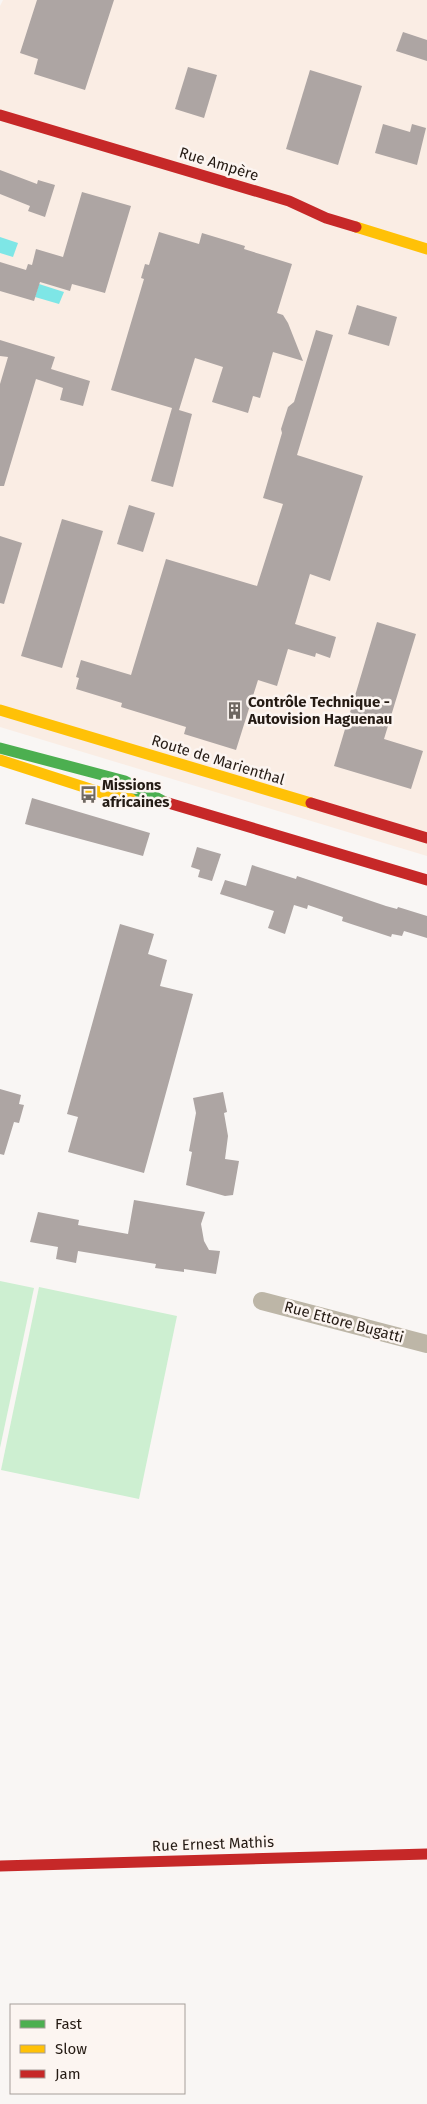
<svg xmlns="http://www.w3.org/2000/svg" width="427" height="2104" font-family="'Fira Sans',sans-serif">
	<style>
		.built { fill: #faede4 }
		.green { fill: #cdefd1 }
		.water { fill: #7ee6e6 }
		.building { fill: #ada5a3 }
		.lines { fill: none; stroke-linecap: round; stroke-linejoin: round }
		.street { stroke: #bdb6a7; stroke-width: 18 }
		.fast { stroke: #4caf50; stroke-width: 11 }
		.slow { stroke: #ffc107; stroke-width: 11 }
		.jam { stroke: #c62828; stroke-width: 11 }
		.labels { text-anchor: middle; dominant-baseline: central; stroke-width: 5; stroke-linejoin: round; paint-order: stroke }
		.street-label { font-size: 15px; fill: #251b14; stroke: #fcf5f1 }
		.poi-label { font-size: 15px; font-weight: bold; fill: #251b14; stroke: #fcf5f1; text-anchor: start }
	</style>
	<rect width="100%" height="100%" fill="#f9f6f4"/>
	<!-- built -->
	<polygon class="built" points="3,0 427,0 427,856 0,727 0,6"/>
	<!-- green -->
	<g class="green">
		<polygon points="0,1281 34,1288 0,1448"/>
		<polygon points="39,1287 177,1316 139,1499 1,1470"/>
	</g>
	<!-- water -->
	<g class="water">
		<polygon points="0,237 18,243 13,257 0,253"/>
		<polygon points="39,284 64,292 59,304 35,297"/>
	</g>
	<!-- building -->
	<g class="building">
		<polygon points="37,0 114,0 85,90 34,74 38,59 20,53"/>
		<polygon points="403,32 427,40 427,61 396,51"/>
		<polygon points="188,67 217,75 204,118 175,109"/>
		<polygon points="310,70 362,86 338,165 286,149"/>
		<polygon points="383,124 410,132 412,124 426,128 417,165 375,153"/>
		<polygon points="0,170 37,184 38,180 55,185 45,217 28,211 30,206 0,194"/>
		<polygon points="82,192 131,206 105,293 72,284 70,291 40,282 34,301 0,291 0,262 26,270 28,264 32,265 36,249 63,257"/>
		<polygon points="159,232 199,244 202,233 245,246 244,249 292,264 277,313 283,315 288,323 303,361 273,352 260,398 253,396 248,413 212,402 223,367 195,358 179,410 192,414 173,487 151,481 172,408 111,390 144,279 141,278 145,264 149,265"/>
		<polygon points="357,305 397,317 389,346 348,334"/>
		<polygon points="316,330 333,335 297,455 363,476 330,581 310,574 295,624 336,637 330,658 316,653 315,657 288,649 277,686 258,680 236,750 184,734 186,727 121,707 122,703 76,689 79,678 76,677 81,660 131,675 166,559 257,586 283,504 263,498 282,433 281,429 288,407 294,402"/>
		<polygon points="0,340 55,357 51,369 90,381 83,406 60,400 63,388 36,379 4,486 0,486 0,384 8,357 0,356"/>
		<polygon points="129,505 155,513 143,552 117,544"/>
		<polygon points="62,519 103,531 62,668 21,656"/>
		<polygon points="0,536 22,543 4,604 0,603"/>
		<polygon points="377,622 416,634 384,739 423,751 411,789 334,766"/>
		<polygon points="32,798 150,833 143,856 25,824"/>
		<polygon points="197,847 221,854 212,881 198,877 200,870 191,867"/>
		<polygon points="252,865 296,879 297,876 318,883 386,906 397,909 398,907 427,916 427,938 404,931 402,936 392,934 391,937 342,921 343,917 308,905 307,909 294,905 285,934 268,928 274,911 220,894 225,880 246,886"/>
		<polygon points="120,924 154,934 148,954 167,960 160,986 193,994 144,1173 68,1152 78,1117 67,1114"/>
		<polygon points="0,1089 21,1095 19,1104 24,1105 19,1123 14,1122 4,1155 0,1154"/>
		<polygon points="223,1092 227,1112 224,1113 228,1136 225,1159 239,1161 233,1195 225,1196 186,1185 192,1152 189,1151 196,1113 193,1098"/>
		<polygon points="134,1200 205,1212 201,1224 204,1241 209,1250 220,1251 216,1274 184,1269 184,1272 155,1268 156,1264 78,1251 76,1263 56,1259 58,1247 30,1242 38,1212 79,1220 78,1225 128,1234"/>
	</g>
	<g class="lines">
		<!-- street -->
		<polyline class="street" points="262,1301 427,1344"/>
		<!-- fast -->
		<polyline class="fast" points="0,748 125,781 165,802 131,799"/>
		<!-- slow -->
		<g class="slow">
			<polyline points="356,227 427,249"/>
			<polyline points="0,710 311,803"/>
			<polyline points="0,760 115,797 131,799"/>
		</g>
		<!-- jam -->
		<g class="jam">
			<polyline points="0,115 289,201 326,218 356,227"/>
			<polyline points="165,802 427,880"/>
			<polyline points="311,803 427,838"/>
			<polyline points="0,1866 427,1854"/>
		</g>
	</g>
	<!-- icons -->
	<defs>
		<symbol id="building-bare" viewBox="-9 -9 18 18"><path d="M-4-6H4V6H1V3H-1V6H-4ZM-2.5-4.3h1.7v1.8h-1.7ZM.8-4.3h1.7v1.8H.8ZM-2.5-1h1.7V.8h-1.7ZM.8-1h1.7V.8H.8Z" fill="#6f6862" stroke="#fcf5f1" stroke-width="2.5" paint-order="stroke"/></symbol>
		<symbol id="bus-bare" viewBox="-9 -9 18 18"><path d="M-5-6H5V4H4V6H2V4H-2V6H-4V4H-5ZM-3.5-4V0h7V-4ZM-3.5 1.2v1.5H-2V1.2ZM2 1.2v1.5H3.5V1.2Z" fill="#6f6862" stroke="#fcf5f1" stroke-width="2.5" paint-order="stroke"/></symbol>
	</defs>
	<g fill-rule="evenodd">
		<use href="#building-bare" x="222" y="698" width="25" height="25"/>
		<use href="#bus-bare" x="76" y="782" width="25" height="25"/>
	</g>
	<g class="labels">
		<!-- street labels -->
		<g class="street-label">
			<text transform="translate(219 164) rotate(17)">Rue Ampère</text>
			<text transform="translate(218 760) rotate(17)">Route de Marienthal</text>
			<text transform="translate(344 1322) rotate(15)">Rue Ettore Bugatti</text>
			<text transform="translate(213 1844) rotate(-2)">Rue Ernest Mathis</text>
		</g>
		<!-- poi labels -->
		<g class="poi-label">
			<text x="248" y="702">Contrôle Technique -<tspan x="248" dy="17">Autovision Haguenau</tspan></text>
			<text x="102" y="785">Missions<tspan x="102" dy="17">africaines</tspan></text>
		</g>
	</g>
	<!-- legend -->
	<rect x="10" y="2004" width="175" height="90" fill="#fcf5f1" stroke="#a69e99"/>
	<rect x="20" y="2020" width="25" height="8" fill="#4caf50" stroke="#a69e99"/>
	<text x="55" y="2029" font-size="15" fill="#251b14">Fast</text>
	<rect x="20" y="2045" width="25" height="8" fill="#ffc107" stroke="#a69e99"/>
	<text x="55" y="2054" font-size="15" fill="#251b14">Slow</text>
	<rect x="20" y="2070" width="25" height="8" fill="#c62828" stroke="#a69e99"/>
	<text x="55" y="2079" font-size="15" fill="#251b14">Jam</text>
</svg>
